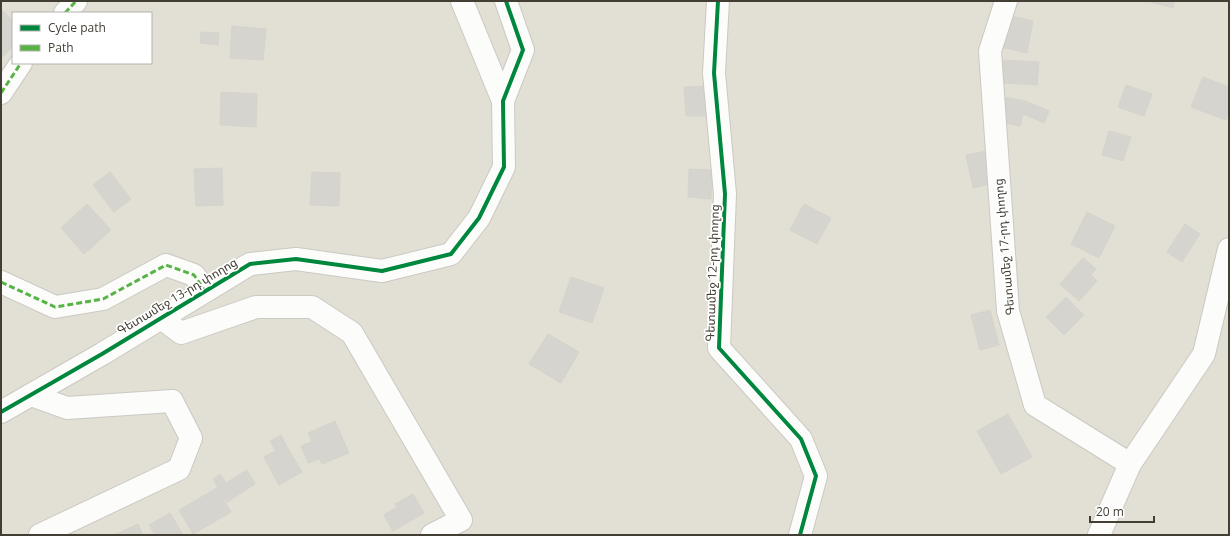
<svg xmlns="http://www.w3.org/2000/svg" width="1230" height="536" font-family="'Open Sans','Noto Sans Armenian',sans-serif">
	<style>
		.residential { fill: #e2dfd4; fill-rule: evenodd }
		.building { fill: #d6d4ce; stroke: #d6d3cd }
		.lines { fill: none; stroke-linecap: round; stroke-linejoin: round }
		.minor-casing { stroke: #cac9c3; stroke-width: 24 }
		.minor { stroke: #fcfcfb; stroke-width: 22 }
		.quiet { stroke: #57b346; stroke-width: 3; stroke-dasharray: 6 3; stroke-linecap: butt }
		.cycleway-casing { stroke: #fff; stroke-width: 6 }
		.cycleway { stroke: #00873e; stroke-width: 4 }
		.labels { text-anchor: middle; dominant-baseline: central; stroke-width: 3.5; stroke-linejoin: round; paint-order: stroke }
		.street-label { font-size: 12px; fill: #433e34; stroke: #fff }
	</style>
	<rect width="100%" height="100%" fill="#eeede7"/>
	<!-- residential -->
	<path class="residential" d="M 1,1 L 1229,1 L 1229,535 L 1,535 ZM 13,13 L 151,13 L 151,63 L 13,63 Z"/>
	<!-- building -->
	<g class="building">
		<polygon points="1147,1 1174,1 1173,8"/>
		<polygon points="3,11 13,21 13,47 1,58 1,13"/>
		<polygon points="1011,16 1033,21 1027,53 1004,48"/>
		<polygon points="232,26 266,29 263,60 230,58"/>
		<polygon points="201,32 219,33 218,45 200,43"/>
		<polygon points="1004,60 1039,62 1037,85 1002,83"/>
		<polygon points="1203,77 1229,87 1229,111 1226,120 1191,107"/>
		<polygon points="1126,85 1152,94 1144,116 1118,107"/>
		<polygon points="707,86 708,116 686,116 684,87"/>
		<polygon points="221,92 257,94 256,127 220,125"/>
		<polygon points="1004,97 1025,101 1049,111 1044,123 1023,114 1020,126 999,122"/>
		<polygon points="1109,131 1131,137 1123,161 1102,155"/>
		<polygon points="987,151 994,183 973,188 966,155"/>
		<polygon points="222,168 223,205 196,206 194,169"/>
		<polygon points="689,169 712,170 711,199 688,197"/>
		<polygon points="110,172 131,199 114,212 93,185"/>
		<polygon points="312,172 340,173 339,206 310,205"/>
		<polygon points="87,204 111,230 84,254 61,228"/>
		<polygon points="804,204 831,218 817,244 790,230"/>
		<polygon points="1087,212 1115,226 1099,258 1071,244"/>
		<polygon points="1185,224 1200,234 1182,262 1167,252"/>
		<polygon points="1083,258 1096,269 1091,275 1097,281 1079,301 1060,284"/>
		<polygon points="571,277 604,288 592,323 559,312"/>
		<polygon points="1066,297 1084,315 1064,335 1046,317"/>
		<polygon points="990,310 999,345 980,350 971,315"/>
		<polygon points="548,334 579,352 561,383 529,364"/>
		<polygon points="1008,414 1032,457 1001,474 977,431"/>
		<polygon points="335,421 349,453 322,464 308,433"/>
		<polygon points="281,435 286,445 276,451 270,441"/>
		<polygon points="312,442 319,459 308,463 301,446"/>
		<polygon points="286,445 302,472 279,485 264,457"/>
		<polygon points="247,470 255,484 227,502 218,488"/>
		<polygon points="220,474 226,483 218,488 213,479"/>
		<polygon points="217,488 231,512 193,534 179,510"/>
		<polygon points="413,494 424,513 407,523 395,504"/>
		<polygon points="397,507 407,523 393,531 384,515"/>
		<polygon points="170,513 183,535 155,535 149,525"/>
		<polygon points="138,524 143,535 114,535"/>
	</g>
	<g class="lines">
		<defs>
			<g id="minor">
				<polyline points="462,1 503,101"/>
				<polyline points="718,1 714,73 725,194 719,348 801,439 816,476 800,535"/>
				<polyline points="1006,1 990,51 1008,311 1035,405 1130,464"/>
				<polyline points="65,13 76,1"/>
				<polyline points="1,93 21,63"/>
				<polyline points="1,282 55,307 103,299 166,265 194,275 205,291"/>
				<polyline points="161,318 181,333 256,307 312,307 352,333 461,520 432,535"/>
				<polyline points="31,395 67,408 172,401 191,438 179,469 40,535"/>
				<polyline points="1,412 102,354 250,264 296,259 382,271 451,254 479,218 504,167 503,101 523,50 506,1"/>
				<polyline points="1099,535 1130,464 1204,354 1229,249"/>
			</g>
		</defs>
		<!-- minor casing -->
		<use href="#minor" class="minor-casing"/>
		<!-- minor -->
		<use href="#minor" class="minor"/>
		<!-- quiet -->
		<g class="quiet">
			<polyline points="65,13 76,1"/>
			<polyline points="1,93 21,63"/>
			<polyline points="1,282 55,307 103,299 166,265 194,275 205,291"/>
		</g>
		<defs>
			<g id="cycleway">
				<polyline points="718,1 714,73 725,194 719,348 801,439 816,476 800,535"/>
				<polyline points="1,412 102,354 250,264 296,259 382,271 451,254 479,218 504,167 503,101 523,50 506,1"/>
			</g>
		</defs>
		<!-- cycleway casing -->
		<use href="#cycleway" class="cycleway-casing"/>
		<!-- cycleway -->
		<use href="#cycleway" class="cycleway"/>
	</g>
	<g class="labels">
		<!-- street labels -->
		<g class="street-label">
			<text transform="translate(1004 247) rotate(-95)">Գետամեջ 17-րդ փողոց</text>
			<text transform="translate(712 273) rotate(-88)">Գետամեջ 12-րդ փողոց</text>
			<text transform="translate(177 296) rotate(-31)">Գետամեջ 13-րդ փողոց</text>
		</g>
	</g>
	<!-- border -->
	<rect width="1230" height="536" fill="none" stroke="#433e34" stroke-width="4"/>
	<!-- legend -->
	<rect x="12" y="12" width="140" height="52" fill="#ffffff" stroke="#b4b2ae"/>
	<rect x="20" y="25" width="20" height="6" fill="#00873e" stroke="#b4b2ae"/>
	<text x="48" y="32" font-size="12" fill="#433e34">Cycle path</text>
	<rect x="20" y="45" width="20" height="6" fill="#57b346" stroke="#b4b2ae"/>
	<text x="48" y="52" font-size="12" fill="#433e34">Path</text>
	<!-- scale -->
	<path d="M1090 516v6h64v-6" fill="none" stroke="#433e34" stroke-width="2"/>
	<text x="1096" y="516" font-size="12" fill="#433e34" stroke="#ffffff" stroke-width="3" paint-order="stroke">20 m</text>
</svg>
